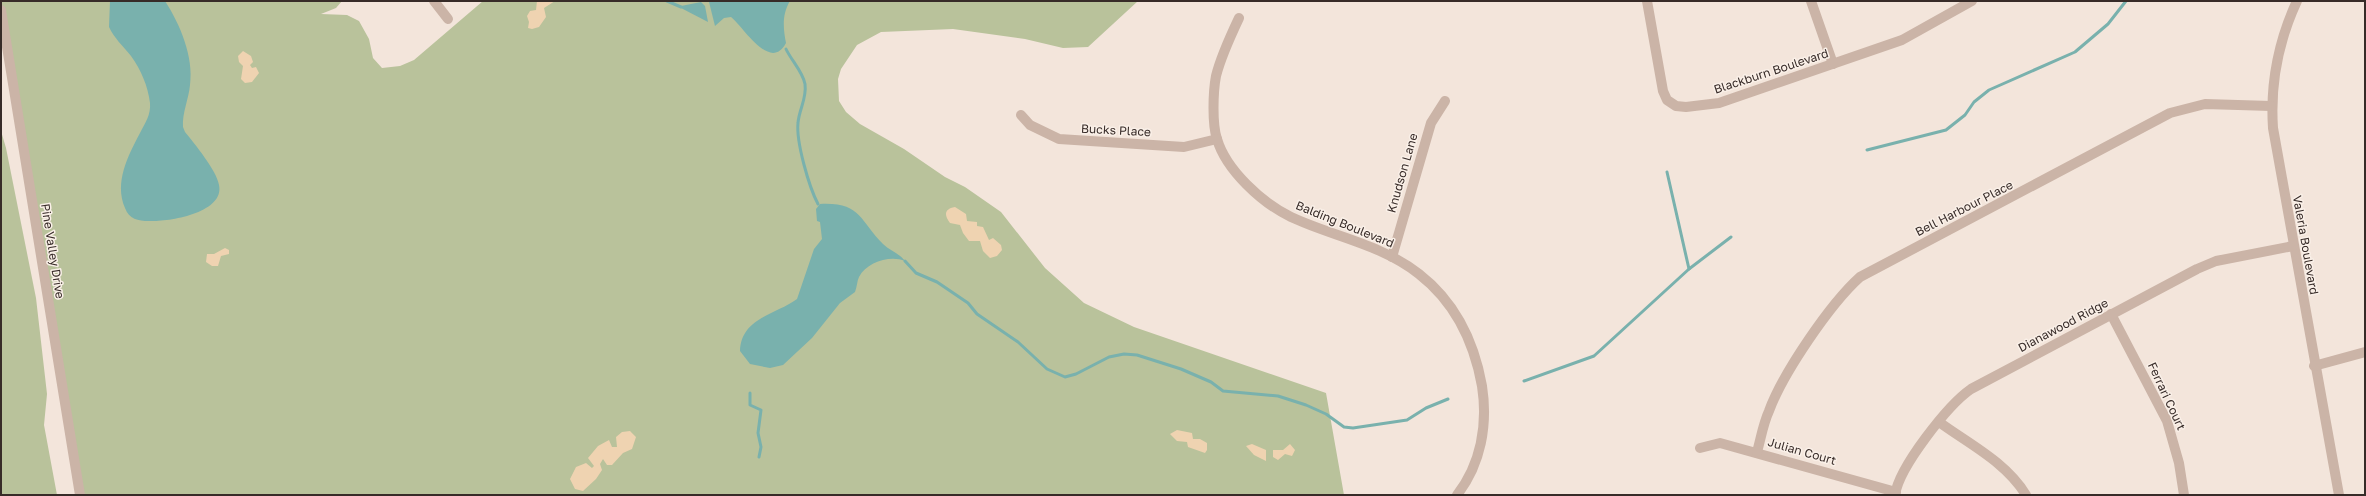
<svg xmlns="http://www.w3.org/2000/svg" width="2366" height="496" font-family="'Golos Text',sans-serif">
	<style>
		.green { fill: #b9c29b }
		.sand { fill: #efd3b1 }
		.water { fill: #79b1ad }
		.lines { fill: none; stroke-linecap: round; stroke-linejoin: round }
		.stream { stroke: #79b1ad; stroke-width: 3 }
		.minor { stroke: #cbb4a7; stroke-width: 10 }
		.labels { text-anchor: middle; dominant-baseline: central; stroke-width: 3; stroke-linejoin: round; paint-order: stroke }
		.street-label { font-size: 12px; fill: #372b28; stroke: #faf0e8 }
	</style>
	<rect width="100%" height="100%" fill="#f3e5db"/>
	<!-- green -->
	<g class="green">
		<polygon points="1,1 342,1 336,8 321,14 347,15 359,21 369,39 373,58 382,68 400,66 414,60 483,1 1138,1 1088,47 1063,48 1025,39 953,29 881,32 857,45 841,69 838,79 839,101 846,112 860,124 904,149 945,177 965,187 1001,212 1045,268 1084,303 1134,327 1326,393 1344,495 84,495 1,37"/>
		<polygon points="1,131 6,148 36,298 47,394 44,425 57,495 1,495"/>
	</g>
	<!-- sand -->
	<g class="sand">
		<polygon points="537,1 555,1 544,8 546,17 539,27 532,29 528,28 529,22 527,16 530,11 536,10"/>
		<polygon points="243,51 251,56 253,62 250,65 252,68 256,67 259,73 252,82 245,83 241,79 243,66 239,62 238,56"/>
		<path d="M 955,207 L 966,214 L 967,221 L 977,222 L 977,226 L 983,227 L 989,240 L 993,238 L 1001,245 L 1002,250 L 997,256 L 990,258 L 983,251 L 980,241 L 969,241 L 963,233 L 960,225 L 950,223 C 944,215 944,209 955,207 Z"/>
		<polygon points="225,248 229,250 229,254 221,256 218,266 212,266 206,262 207,254 214,254"/>
		<polygon points="1177,430 1192,433 1193,439 1200,439 1207,443 1207,450 1205,453 1188,447 1187,442 1177,441 1170,434"/>
		<polygon points="630,431 636,437 632,449 623,453 612,465 607,465 603,459 600,464 602,470 596,479 583,491 575,489 570,479 576,467 586,463 592,468 594,466 588,458 598,446 609,440 612,447 617,447 616,437 622,432"/>
		<polygon points="1252,444 1266,450 1266,461 1254,455 1246,446"/>
		<polygon points="1290,444 1295,450 1292,456 1285,454 1278,460 1273,457 1273,450 1283,450"/>
	</g>
	<!-- water -->
	<g class="water">
		<path d="M 110,1 L 165,1 C 180,24 194,57 190,85 C 189,98 182,113 183,127 L 185,132 C 194,143 217,171 219,185 C 225,213 168,222 149,221 C 138,221 129,219 125,208 C 114,182 128,156 140,133 C 145,123 151,115 150,103 C 148,86 141,70 131,56 C 123,46 114,38 109,27 Z"/>
		<path d="M 790,1 C 782,14 783,28 786,43 C 770,73 743,26 731,17 L 724,18 L 715,26 L 709,2 Z"/>
		<polygon points="701,2 705,6 708,22 681,8 681,6"/>
		<path d="M 820,204 C 861,202 859,220 883,244 C 890,251 899,253 905,261 C 890,255 867,262 859,277 C 857,281 857,287 855,292 L 840,303 L 812,338 L 783,365 L 770,368 L 750,364 L 740,351 C 741,318 775,315 797,299 L 814,249 L 822,239 L 820,222 L 817,221 L 816,209 Z"/>
	</g>
	<g class="lines">
		<!-- stream -->
		<g class="stream">
			<polyline points="667,1 681,7"/>
			<path d="M 786,49 C 791,60 803,72 805,84 C 807,99 799,109 798,123 C 796,142 809,187 818,204"/>
			<polyline points="1867,150 1946,130 1965,115 1974,102 1989,90 2075,52 2108,24 2126,1"/>
			<polyline points="1667,172 1689,269"/>
			<polyline points="905,261 916,273 937,282 968,303 977,314 1018,342 1047,369 1065,377 1076,374 1109,357 1124,354 1137,355 1181,369 1211,382 1223,391 1278,396 1306,405 1326,414 1344,427 1353,428 1407,420 1426,408 1448,399"/>
			<polyline points="1524,381 1594,356 1689,269 1731,237"/>
			<polyline points="750,393 750,405 761,410 758,433 761,447 759,457"/>
		</g>
		<!-- minor -->
		<g class="minor">
			<polyline points="434,1 448,19"/>
			<polyline points="1647,1 1663,91 1667,100 1676,106 1686,107 1719,103 1902,40 1972,1"/>
			<polyline points="1811,1 1833,64"/>
			<path d="M 2297,1 C 2278,42 2270,83 2273,128 L 2339,495"/>
			<polyline points="1,10 80,495"/>
			<path d="M 1239,18 C 1230,37 1221,56 1216,76 C 1213,92 1212,124 1217,139 C 1226,170 1262,203 1291,217 C 1334,237 1381,244 1419,274 C 1455,302 1474,341 1482,386 C 1488,425 1481,464 1457,495"/>
			<polyline points="1021,115 1030,125 1059,139 1184,147 1217,139"/>
			<polyline points="1392,257 1431,123 1445,101"/>
			<polyline points="2111,314 2167,421 2179,463 2184,495"/>
			<polyline points="2314,366 2365,352"/>
			<path d="M 1939,422 C 1969,444 2006,462 2026,495"/>
			<polyline points="1700,448 1720,443 1896,492"/>
			<path d="M 1757,452 C 1761,438 1763,424 1769,411 C 1783,373 1830,304 1860,277 L 2170,113 L 2205,104 L 2271,106"/>
			<path d="M 1895,495 C 1899,467 1948,405 1971,389 L 2197,269 L 2216,261 L 2293,246"/>
		</g>
	</g>
	<g class="labels">
		<!-- street labels -->
		<g class="street-label">
			<text transform="translate(1771 71) rotate(-18)">Blackburn Boulevard</text>
			<text transform="translate(1116 130) rotate(3)">Bucks Place</text>
			<text transform="translate(1402 173) rotate(-74)">Knudson Lane</text>
			<text transform="translate(1964 208) rotate(-27)">Bell Harbour Place</text>
			<text transform="translate(1345 224) rotate(22)">Balding Boulevard</text>
			<text transform="translate(2306 245) rotate(80)">Valeria Boulevard</text>
			<text transform="translate(53 251) rotate(81)">Pine Valley Drive</text>
			<text transform="translate(2063 325) rotate(-28)">Dianawood Ridge</text>
			<text transform="translate(2167 396) rotate(65)">Ferrari Court</text>
			<text transform="translate(1802 451) rotate(16)">Julian Court</text>
		</g>
	</g>
	<!-- border -->
	<rect width="2366" height="496" fill="none" stroke="#372b28" stroke-width="4"/>
</svg>
